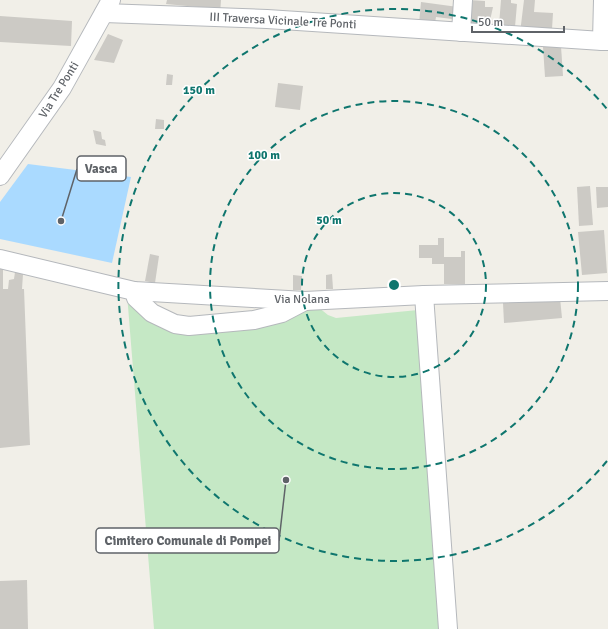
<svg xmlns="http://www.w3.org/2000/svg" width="608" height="629" font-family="Signika,sans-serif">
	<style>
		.green { fill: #c5e8c5 }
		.water { fill: #aadaff }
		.building { fill: #cccac5 }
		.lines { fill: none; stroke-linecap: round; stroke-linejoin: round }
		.minor-casing { stroke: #b5b8bc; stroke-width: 20 }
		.minor { stroke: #fff; stroke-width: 18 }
		.ring { fill: none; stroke: #0f766e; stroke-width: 2; stroke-dasharray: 7 5 }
		.labels { text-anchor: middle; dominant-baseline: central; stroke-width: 3; stroke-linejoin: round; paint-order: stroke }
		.street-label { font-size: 12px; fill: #5f6368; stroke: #fff }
		.centre { fill: #0f766e; stroke: #fff; stroke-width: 2 }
		.ring-label { font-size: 12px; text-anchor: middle; font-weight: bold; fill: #0f766e; stroke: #fff; stroke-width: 3; stroke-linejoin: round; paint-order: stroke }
		.leader { fill: none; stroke: #5f6368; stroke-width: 1.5 }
		.callout-dot { fill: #5f6368; stroke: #fff; stroke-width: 1.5 }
		.callout { fill: #fff; stroke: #5f6368; stroke-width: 1.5 }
		.callout-label { font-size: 13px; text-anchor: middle; font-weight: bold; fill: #5f6368 }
	</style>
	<rect width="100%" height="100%" fill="#f1efe8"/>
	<!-- green -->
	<polygon class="green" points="127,294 170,328 313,303 328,315 336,318 418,310 441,629 154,629"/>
	<!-- water -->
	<polygon class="water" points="28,164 131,177 112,263 0,239 0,202"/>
	<!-- building -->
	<g class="building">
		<polygon points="167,0 221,0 220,15 197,15 198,7 166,4"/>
		<polygon points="469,0 485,1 485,7 493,7 489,25 467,23"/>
		<polygon points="501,0 511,0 511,3 517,4 515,27 499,25"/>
		<polygon points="524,0 535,0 534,12 553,13 552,29 520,33"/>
		<polygon points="421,2 458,7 457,14 452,13 452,19 436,17 435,23 419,24"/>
		<polygon points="0,16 72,21 71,46 0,42"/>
		<polygon points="108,34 123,40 114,63 94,60"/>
		<polygon points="561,46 563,76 545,77 543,47"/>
		<polygon points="167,74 173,75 172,85 166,85"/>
		<polygon points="278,83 303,86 300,110 275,107"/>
		<polygon points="156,119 164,120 164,129 155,129"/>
		<polygon points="93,130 101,132 102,139 105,140 106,146 96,144"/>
		<polygon points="590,186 593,225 579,226 577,187"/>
		<polygon points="596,187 608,187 608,207 597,208"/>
		<polygon points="604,230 607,273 582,275 578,232"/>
		<polygon points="438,238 444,238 444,257 461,257 461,251 465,251 465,284 444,284 444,264 432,264 432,258 419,258 419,245 438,245"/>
		<polygon points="150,254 159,256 155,283 145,281"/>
		<polygon points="0,268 3,268 3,289 8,289 9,280 14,279 15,272 23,274 22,289 24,289 30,445 0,448"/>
		<polygon points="332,274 333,289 326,289 326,275"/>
		<polygon points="293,275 302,276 301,290 293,290"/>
		<polygon points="560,298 562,318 504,323 503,303"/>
		<polygon points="27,580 28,629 0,629 0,581"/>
	</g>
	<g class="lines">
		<defs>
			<g id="minor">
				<polyline points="603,0 602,41 608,41"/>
				<polyline points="104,13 267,19 602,41"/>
				<polyline points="461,32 463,0"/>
				<polyline points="0,176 62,88 111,0"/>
				<polyline points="0,259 134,291 305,301 424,295 608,291"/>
				<polyline points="134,291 136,298 152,313 175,324 189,326 254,320 282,313 305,301"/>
				<polyline points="424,295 448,629"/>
			</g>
		</defs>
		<!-- minor casing -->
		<use href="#minor" class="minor-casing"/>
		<!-- minor -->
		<use href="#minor" class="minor"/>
	</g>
	<!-- distance rings -->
	<g class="ring">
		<circle cx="394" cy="285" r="92"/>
		<circle cx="394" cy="285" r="184"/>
		<path d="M607 461A276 276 0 1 1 607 109"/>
	</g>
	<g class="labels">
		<!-- street labels -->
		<g class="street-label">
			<text transform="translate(283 21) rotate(3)">III Traversa Vicinale Tre Ponti</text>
			<text transform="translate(59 90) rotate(-58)">Via Tre Ponti</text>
			<text x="302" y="299">Via Nolana</text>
		</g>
	</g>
	<circle cx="394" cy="285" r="6" class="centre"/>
	<g class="ring-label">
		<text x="199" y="94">150 m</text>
		<text x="264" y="159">100 m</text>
		<text x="329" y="224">50 m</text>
	</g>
	<!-- callouts -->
	<path class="leader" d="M61 221L77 169M286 480L279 541"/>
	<g class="callout-dot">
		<circle cx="61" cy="221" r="4"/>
		<circle cx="286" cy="480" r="4"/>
	</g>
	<g class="callout">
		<rect x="77" y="156" width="49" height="25" rx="4"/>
		<rect x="96" y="528" width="183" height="25" rx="4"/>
	</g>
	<g class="callout-label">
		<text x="101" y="173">Vasca</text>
		<text x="188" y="545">Cimitero Comunale di Pompei</text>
	</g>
	<!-- scale -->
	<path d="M472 26v6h92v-6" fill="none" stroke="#5f6368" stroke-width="2"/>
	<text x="478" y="26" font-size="12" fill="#5f6368" stroke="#ffffff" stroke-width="3" paint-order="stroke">50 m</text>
</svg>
